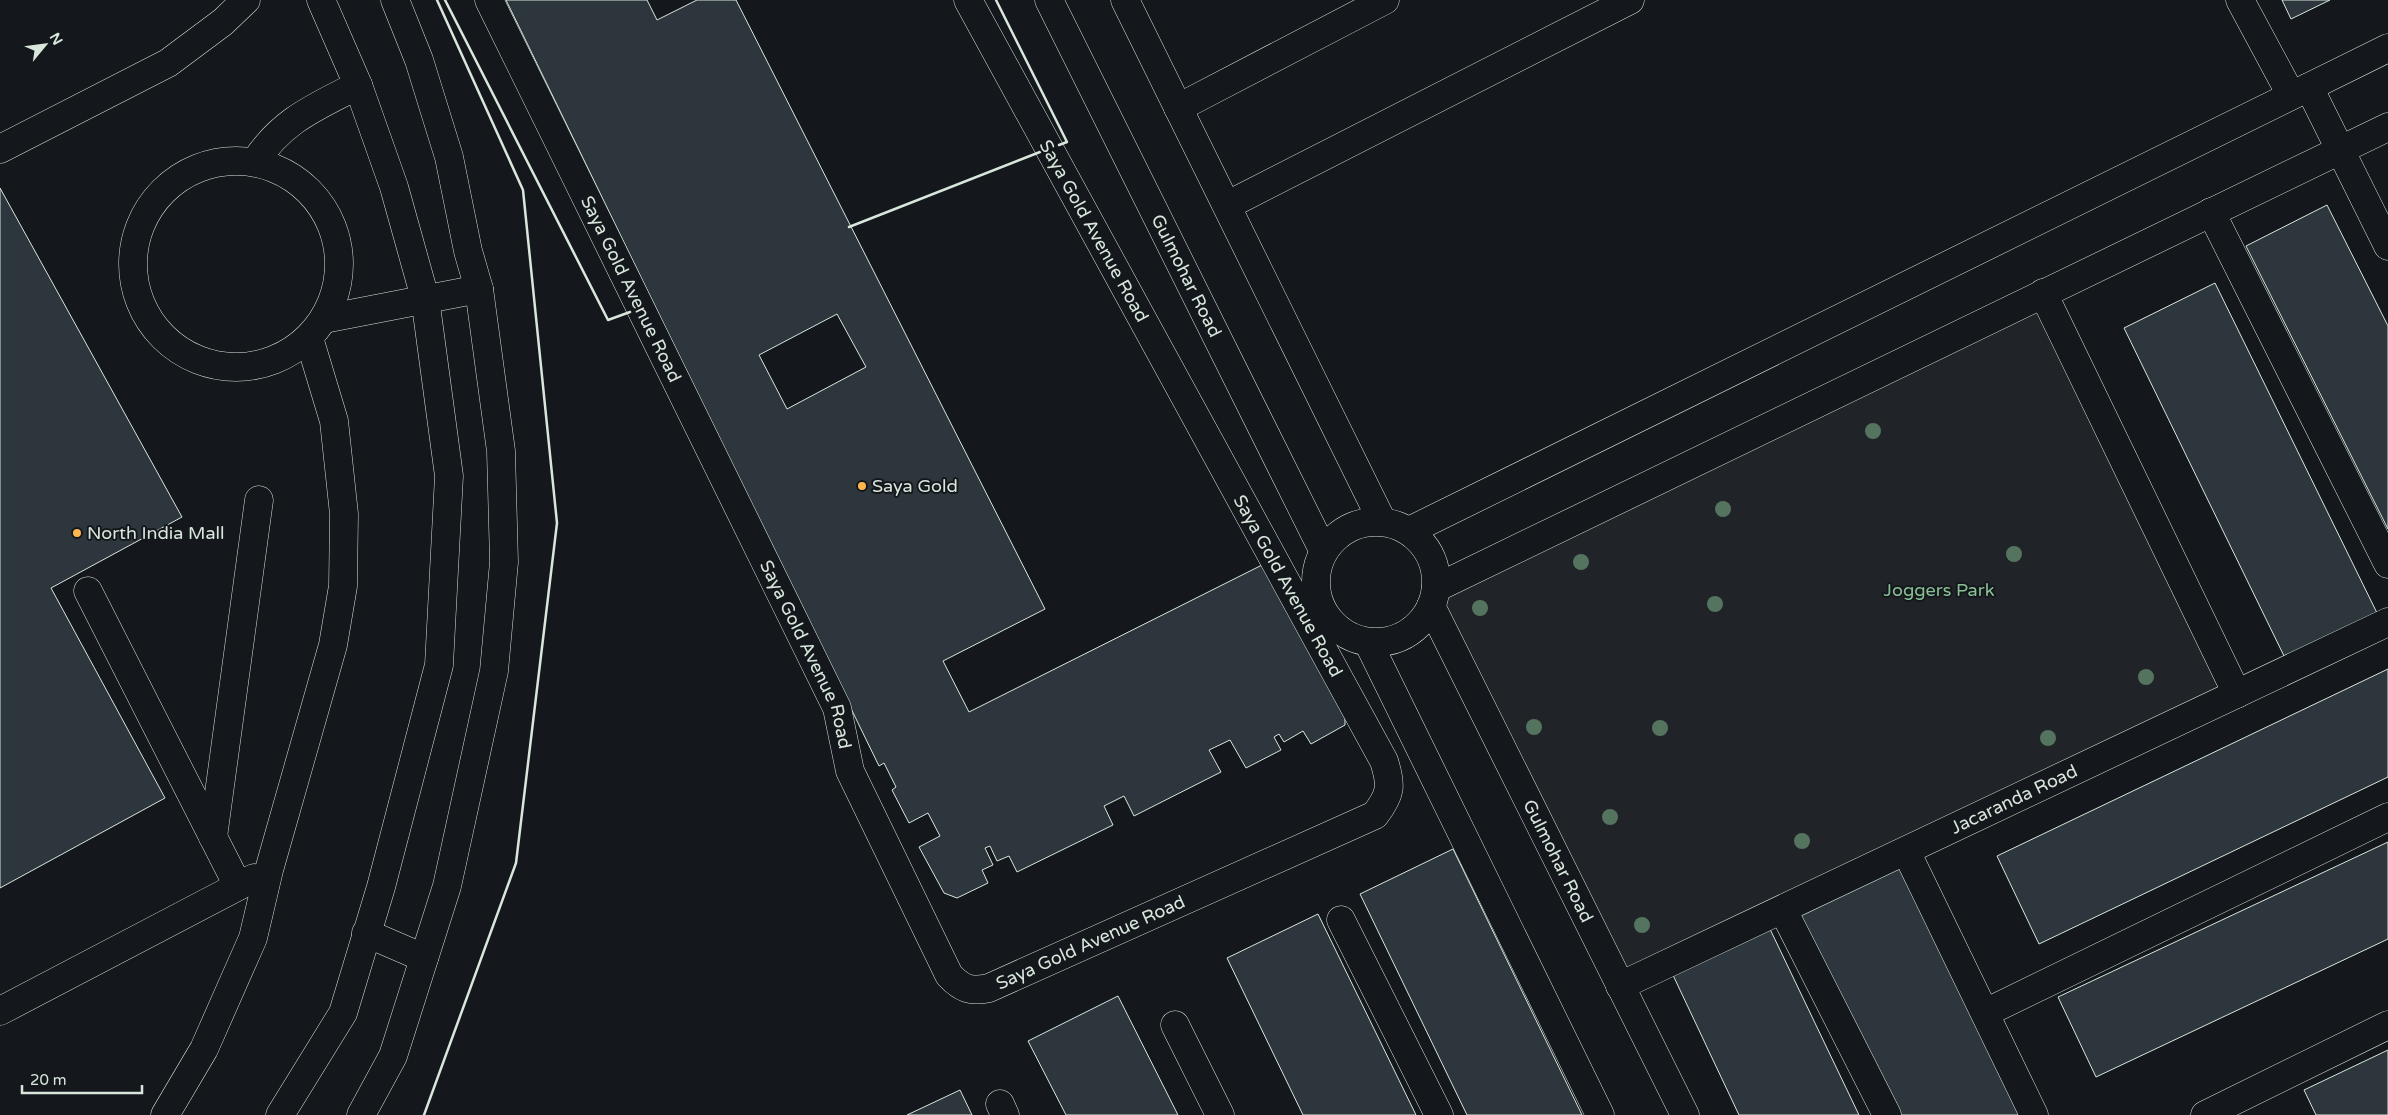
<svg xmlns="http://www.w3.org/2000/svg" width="2388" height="1115" font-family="'Varela Round',sans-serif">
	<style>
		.green { fill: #202428; stroke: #939e99 }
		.building { fill: #2c363c; stroke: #d8e6dc; fill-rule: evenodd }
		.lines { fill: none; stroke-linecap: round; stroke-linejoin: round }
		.minor-casing { stroke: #d8e6dc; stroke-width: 29 }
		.minor { stroke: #14181c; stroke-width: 28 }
		.wall { stroke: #d8e6dc; stroke-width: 2.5 }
		.tree { fill: #55745f }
		.poi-dot { fill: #ffb74d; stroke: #14181c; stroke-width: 2 }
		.labels { text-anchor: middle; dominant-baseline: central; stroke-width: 4; stroke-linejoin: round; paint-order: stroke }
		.street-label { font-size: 18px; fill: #d8e6dc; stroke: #14181c }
		.poi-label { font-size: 18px; fill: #d8e6dc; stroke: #14181c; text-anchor: start }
		.park-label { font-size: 18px; fill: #8ac095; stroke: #14181c }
	</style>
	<rect width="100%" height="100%" fill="#14181c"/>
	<!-- green -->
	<polygon class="green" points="2043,293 2237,694 1630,982 1436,588"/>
	<!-- building -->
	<g class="building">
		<path d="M 506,0 L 647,0 L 657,20 L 697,0 L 736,0 L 1045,609 L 943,661 L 969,712 L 1266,563 L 1345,710 L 1345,725 L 1311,744 L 1303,731 L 1284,742 L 1279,734 L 1274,737 L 1281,750 L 1246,768 L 1230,740 L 1209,750 L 1221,772 L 1134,816 L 1124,796 L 1104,806 L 1113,825 L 1017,872 L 1009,856 L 997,861 L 990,846 L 985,848 L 993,865 L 982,870 L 988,883 L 957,898 L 944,893 L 919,847 L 940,836 L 928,813 L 909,823 L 892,790 L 896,787 L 884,763 L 879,766 ZM 837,314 L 866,367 L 787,409 L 759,355 Z"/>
		<polygon points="2282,0 2330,0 2291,19"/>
		<polygon points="0,188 182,517 51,588 165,798 0,888"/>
		<polygon points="2327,205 2388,326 2388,529 2246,246"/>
		<polygon points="2215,283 2378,615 2286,660 2124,328"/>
		<polygon points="2388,669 2388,777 2039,944 1997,856"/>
		<polygon points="2388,842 2388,939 2096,1077 2058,997"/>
		<polygon points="1453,849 1582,1115 1467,1115 1360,894"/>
		<polygon points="1898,861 2020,1115 1895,1115 1797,910"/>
		<polygon points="1318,914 1416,1115 1303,1115 1227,958"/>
		<polygon points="1769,927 1859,1115 1739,1115 1672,973"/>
		<polygon points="1118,996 1178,1115 1066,1115 1028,1041"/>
		<polygon points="2388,1050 2388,1115 2316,1115 2304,1090"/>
		<polygon points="960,1090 972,1115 907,1115"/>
	</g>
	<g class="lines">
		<defs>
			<g id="minor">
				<path id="s1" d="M 489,0 L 837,708 L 850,771 L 949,975 C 962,989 971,992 989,988 L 1375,815 C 1391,794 1392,786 1384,761 L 968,0"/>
				<path id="s2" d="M 1049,0 L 1323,550"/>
				<polyline points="1125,0 1382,521"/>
				<polyline points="2240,0 2291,95"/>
				<polyline points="2309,87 2388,246"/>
				<polyline points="1178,108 1385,0"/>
				<polyline points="0,149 168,63 223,22 246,0"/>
				<circle cx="236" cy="264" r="103"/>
				<path d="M 255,162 C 282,120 316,107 358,85"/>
				<polyline points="1228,205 1630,0"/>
				<polyline points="2211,212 2388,564"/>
				<polyline points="2043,293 2237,694"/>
				<polyline points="324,319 479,289"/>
				<circle cx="1376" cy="582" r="60"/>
				<polyline points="1409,531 2388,48"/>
				<polyline points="1436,588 2388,127"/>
				<polyline points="88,591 238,886"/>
				<path id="s3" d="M 1431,606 L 1685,1115"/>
				<polyline points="1368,642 1600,1115"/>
				<polyline points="213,837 259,500"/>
				<polyline points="1906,851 2034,1115"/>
				<polyline points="1783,910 1887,1115"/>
				<polyline points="1341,920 1439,1115"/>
				<polyline points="366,933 424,958"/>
				<path id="s4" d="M 1620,986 L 2388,622"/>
				<polyline points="0,1011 254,878"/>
				<polyline points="1985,1013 2388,817"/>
				<polyline points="1175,1025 1220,1115"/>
				<polyline points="1000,1104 1005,1115"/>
				<polyline points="165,1115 204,1049 253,938 269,870 333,645 343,586 344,514 334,421 309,338"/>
				<polyline points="280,1115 343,1013 381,887 439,665 449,476 425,298 394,187 358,85 321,0"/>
				<polyline points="361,1115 393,1056 447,886 494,671 504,562 501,451 479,289 468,251 449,157 419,60 395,0"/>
				<polyline points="2205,1115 2388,1025"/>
			</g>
		</defs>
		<!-- minor casing -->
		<use href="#minor" class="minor-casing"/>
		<!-- minor -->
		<use href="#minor" class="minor"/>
		<!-- wall -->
		<g class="wall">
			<polyline points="445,0 608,320 630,312"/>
			<polyline points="996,0 1067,142 1059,145"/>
			<polyline points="849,227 1040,152"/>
			<polyline points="424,1115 516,863 557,523 523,190 437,0"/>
		</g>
	</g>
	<!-- trees -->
	<g class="tree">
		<circle cx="1873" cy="431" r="8"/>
		<circle cx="1723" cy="509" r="8"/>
		<circle cx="2014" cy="554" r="8"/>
		<circle cx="1581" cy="562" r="8"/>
		<circle cx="1715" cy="604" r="8"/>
		<circle cx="1480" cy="608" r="8"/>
		<circle cx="2146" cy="677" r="8"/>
		<circle cx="1534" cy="727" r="8"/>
		<circle cx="1660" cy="728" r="8"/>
		<circle cx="2048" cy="738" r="8"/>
		<circle cx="1610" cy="817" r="8"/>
		<circle cx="1802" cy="841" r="8"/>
		<circle cx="1642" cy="925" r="8"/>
	</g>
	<!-- markers -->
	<g class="poi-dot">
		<circle cx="862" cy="486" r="5"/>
		<circle cx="77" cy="533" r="5"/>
	</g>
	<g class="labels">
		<!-- street labels -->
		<g class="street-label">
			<text transform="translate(1094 231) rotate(61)">Saya Gold Avenue Road</text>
			<text stroke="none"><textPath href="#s2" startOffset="308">Gulmohar Road</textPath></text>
			<text stroke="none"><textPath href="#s1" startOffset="322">Saya Gold Avenue Road</textPath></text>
			<text transform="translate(1288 586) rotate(61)">Saya Gold Avenue Road</text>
			<text stroke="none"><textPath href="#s1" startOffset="728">Saya Gold Avenue Road</textPath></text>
			<text stroke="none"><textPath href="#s4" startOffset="436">Jacaranda Road</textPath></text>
			<text stroke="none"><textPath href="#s3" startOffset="285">Gulmohar Road</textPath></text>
			<text stroke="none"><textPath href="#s1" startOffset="1236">Saya Gold Avenue Road</textPath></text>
		</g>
		<!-- poi labels -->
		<g class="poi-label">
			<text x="872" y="486">Saya Gold</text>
			<text x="87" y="533">North India Mall</text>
		</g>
		<!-- park labels -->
		<g class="park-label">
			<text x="1939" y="590">Joggers Park</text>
		</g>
	</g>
	<!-- north arrow -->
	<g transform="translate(45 45) rotate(61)" stroke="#14181c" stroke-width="4" paint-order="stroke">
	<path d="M0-4L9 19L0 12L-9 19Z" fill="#d8e6dc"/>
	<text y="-8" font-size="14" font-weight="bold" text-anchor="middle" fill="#d8e6dc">N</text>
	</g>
	<!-- scale -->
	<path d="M22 1085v8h120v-8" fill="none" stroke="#d8e6dc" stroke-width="2.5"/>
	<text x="30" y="1085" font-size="15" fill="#d8e6dc" stroke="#14181c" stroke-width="4" paint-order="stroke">20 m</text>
</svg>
